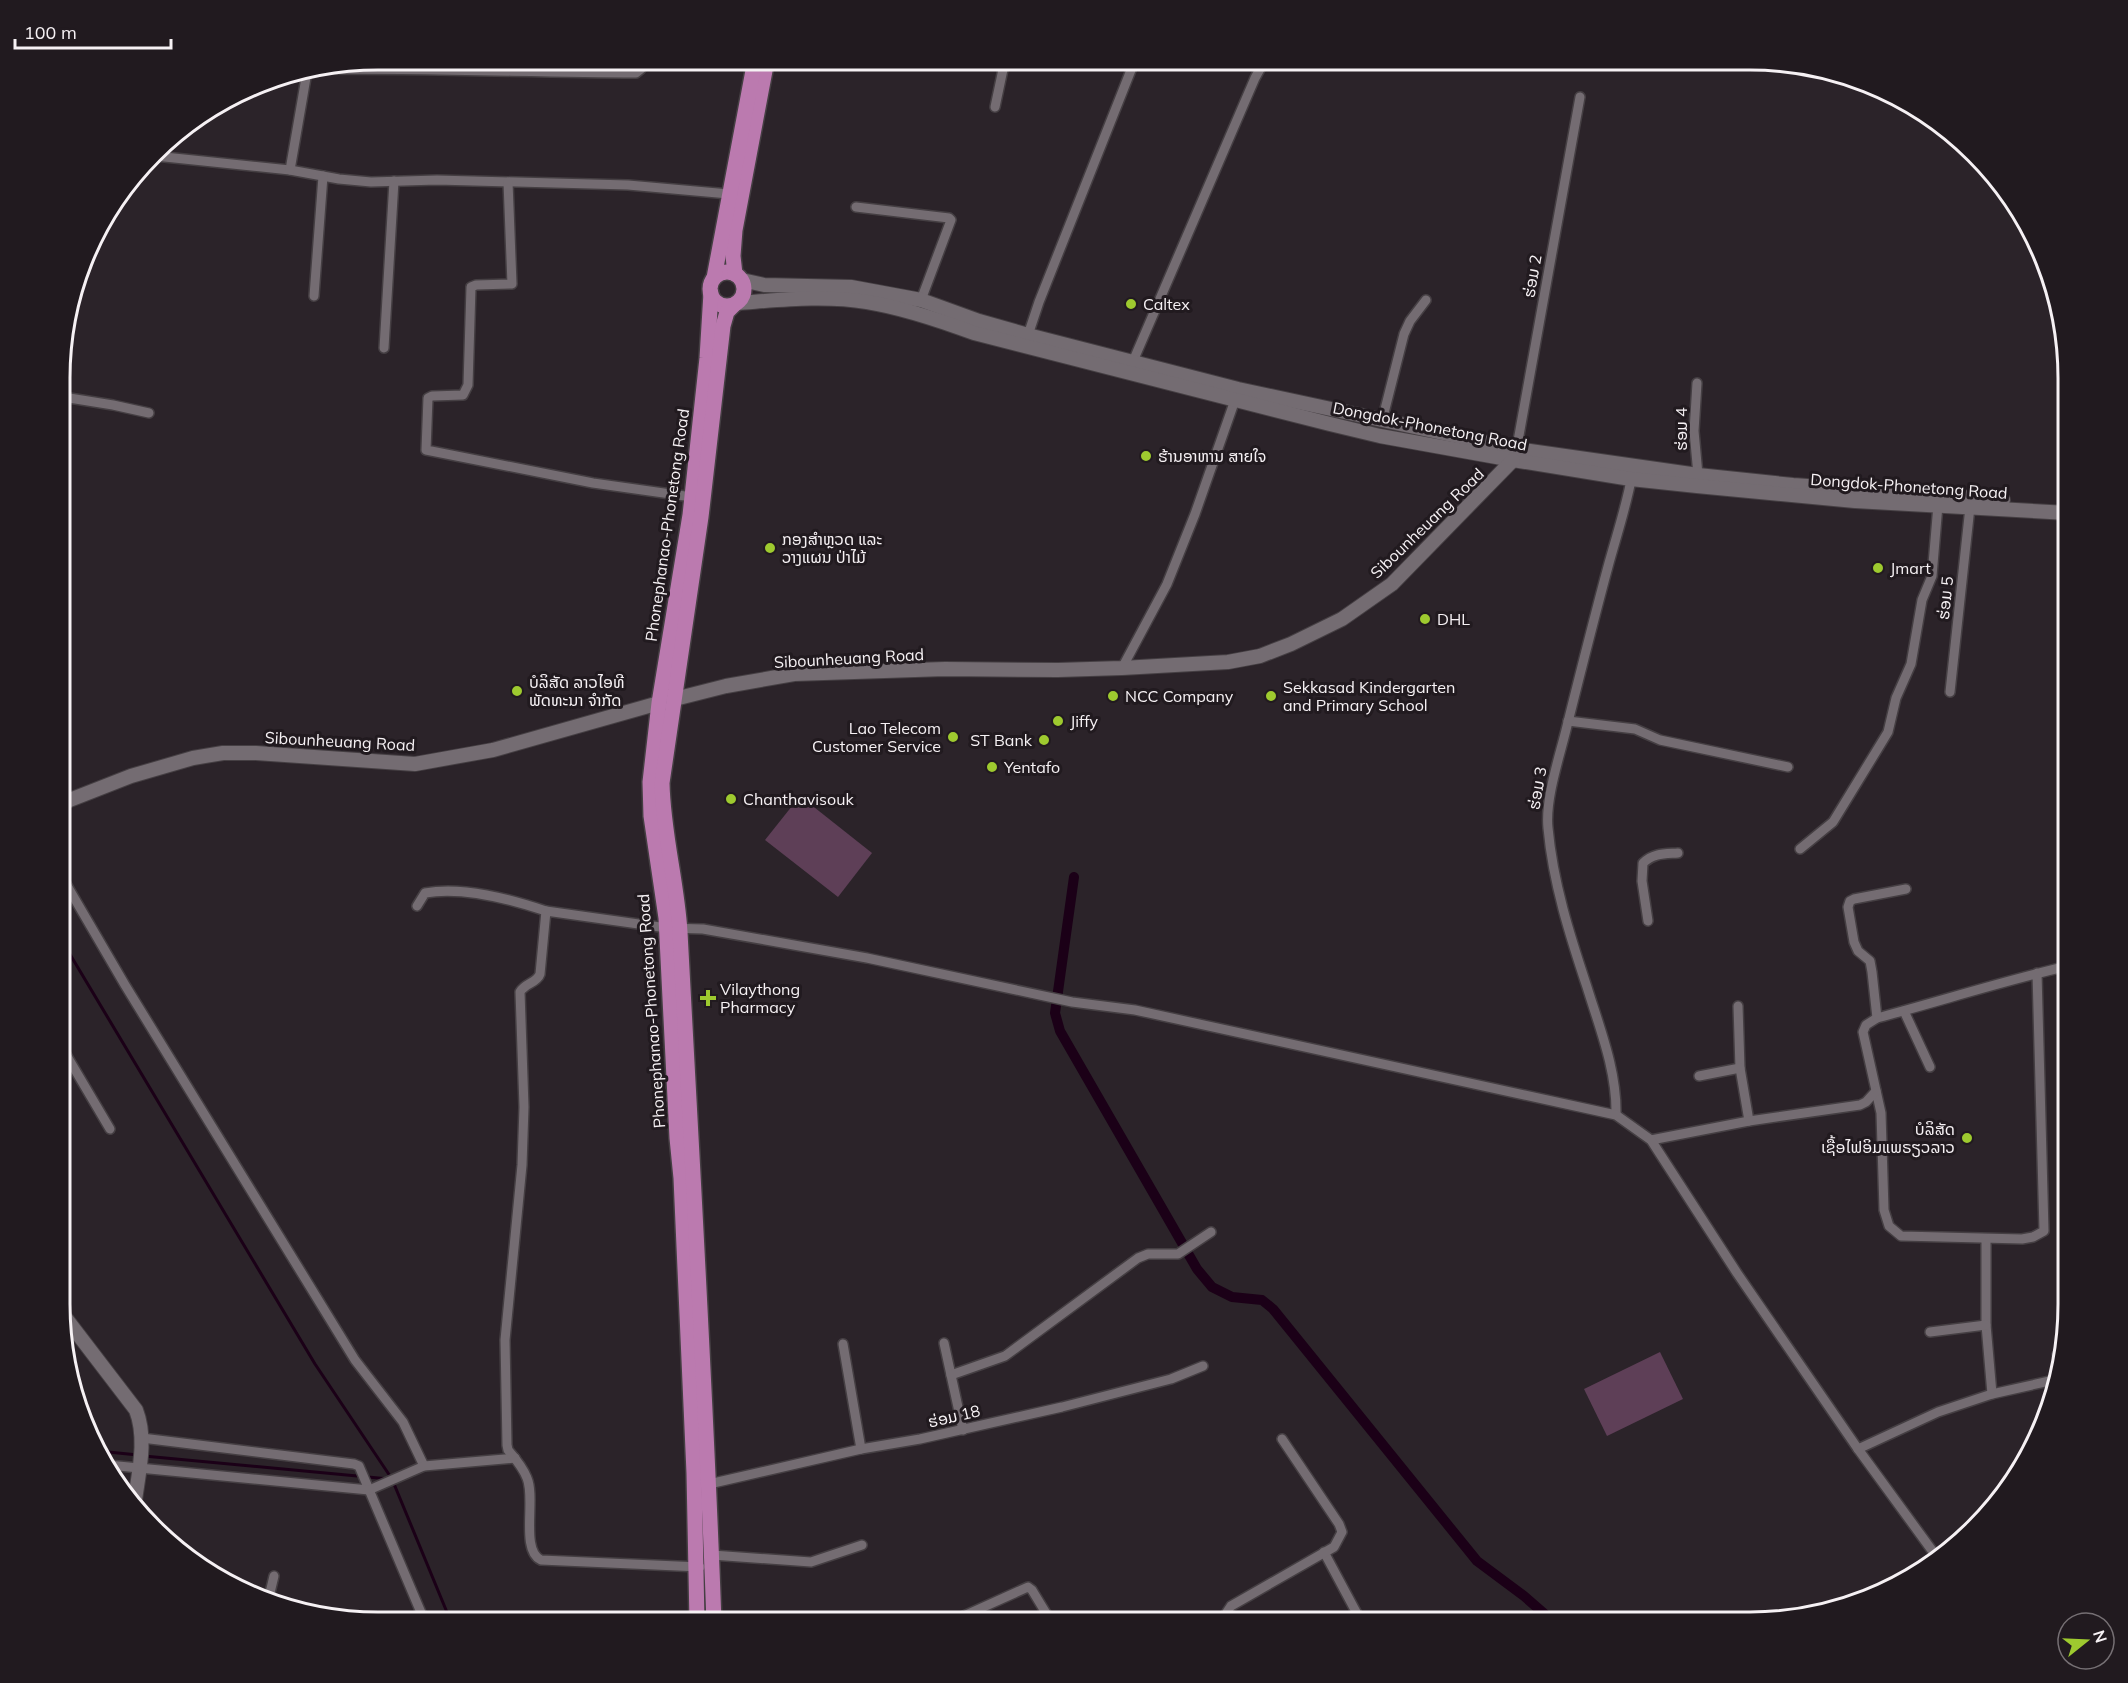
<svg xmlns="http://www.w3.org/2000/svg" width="2128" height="1683" font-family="Mulish,'Noto Sans Lao',sans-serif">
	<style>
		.green { fill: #5e3f57 }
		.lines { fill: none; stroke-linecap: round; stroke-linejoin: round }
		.stream { stroke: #1b0017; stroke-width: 3 }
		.canal { stroke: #1b0017; stroke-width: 10 }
		.street-casing { stroke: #453f43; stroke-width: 12 }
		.secondary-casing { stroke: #453f43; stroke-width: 16 }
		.primary-casing { stroke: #453f43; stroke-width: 18 }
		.street { stroke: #746c72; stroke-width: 9 }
		.secondary { stroke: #746c72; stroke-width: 14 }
		.primary { stroke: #bb7aaf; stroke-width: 15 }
		.poi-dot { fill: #9eca2f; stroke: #211a1f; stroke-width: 2 }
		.labels { text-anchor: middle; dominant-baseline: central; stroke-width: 6; stroke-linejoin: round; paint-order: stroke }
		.street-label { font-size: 16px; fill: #f6f1f4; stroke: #211a1f }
		.poi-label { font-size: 16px; fill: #f6f1f4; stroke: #211a1f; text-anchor: start }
		.rim { fill: none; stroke: #f6f1f4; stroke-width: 3 }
	</style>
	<rect width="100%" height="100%" fill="#2b2329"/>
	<!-- green -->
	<g class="green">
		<polygon points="800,796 872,853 838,897 765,840"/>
		<polygon points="1660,1352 1683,1399 1607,1436 1584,1389"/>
	</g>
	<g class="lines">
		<!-- stream -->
		<g class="stream">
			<polyline points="62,941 315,1364 392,1479 451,1622"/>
			<polyline points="98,1451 138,1455"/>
			<polyline points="144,1456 389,1479"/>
		</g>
		<!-- canal -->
		<polyline class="canal" points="1074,877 1055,1013 1060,1031 1197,1269 1212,1287 1232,1297 1262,1300 1273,1309 1477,1561 1524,1596 1555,1623"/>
		<defs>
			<g id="street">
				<path d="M 324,69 C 428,69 532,72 636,73 L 641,69 L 642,60"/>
				<polyline points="995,107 1005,60"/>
				<polyline points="155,156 290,170 339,179 371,182 437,180 628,185 729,194"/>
				<polyline points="290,170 307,72"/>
				<polyline points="508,182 512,284 476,285 471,287 468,385 463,395 432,396 428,398 426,450 593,483 692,497"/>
				<polyline points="856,207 949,218 951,220 921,300"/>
				<polyline points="314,296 323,176"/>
				<polyline points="1027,338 1039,302 1135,60"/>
				<polyline points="384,348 394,181"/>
				<polyline points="1131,366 1255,78 1265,60"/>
				<polyline points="1697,383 1694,431 1698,475"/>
				<polyline points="63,397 113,405 149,413"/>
				<polyline points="1382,421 1404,334 1410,321 1426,300"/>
				<polyline points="1516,452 1580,97"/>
				<polyline points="1122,668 1167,584 1195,514 1235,400"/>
				<polyline points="1950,692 1970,507"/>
				<polyline points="1568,721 1635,729 1660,740 1788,767"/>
				<polyline points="1800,849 1833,822 1888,732 1896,698 1911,664 1922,600 1932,576 1938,505"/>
				<polyline points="62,877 125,985 355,1360 403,1422 424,1466"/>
				<polyline points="2068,878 2066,848 2068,794"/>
				<path d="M 417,906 L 425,893 C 463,886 510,899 546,911"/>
				<path d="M 1648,921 L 1642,881 L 1643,863 C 1654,853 1664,854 1678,853"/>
				<path d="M 2037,973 L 2044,1231 L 2033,1237 L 2022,1239 L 1901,1236 L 1889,1226 L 1884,1210 L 1881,1113 L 1863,1032 L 1866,1025 L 1877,1018 C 1941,1001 2003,981 2068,966"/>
				<polyline points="1738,1006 1740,1068 1749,1121"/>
				<polyline points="1904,1011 1930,1067"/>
				<polyline points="1877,1018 1872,972 1870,961 1858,951 1854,942 1848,907 1850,901 1854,899 1906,889"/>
				<polyline points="61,1046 110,1129"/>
				<polyline points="1699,1076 1740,1068"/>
				<path d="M 1616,1115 C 1617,1071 1600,1029 1587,987 C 1570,936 1553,883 1548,828 C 1545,800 1559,758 1566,730 C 1580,674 1594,618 1609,563 C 1617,534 1627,504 1632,475"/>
				<polyline points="1651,1140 1749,1121 1860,1105 1866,1102 1876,1091"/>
				<polyline points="1986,1239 1986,1325 1992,1394"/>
				<polyline points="63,1332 77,1333"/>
				<polyline points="1930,1332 1986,1325"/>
				<polyline points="944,1343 963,1430"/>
				<polyline points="843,1344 861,1449"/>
				<polyline points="2057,1355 2061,1353"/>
				<polyline points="951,1375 1005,1356 1138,1258 1148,1254 1178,1254 1211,1232"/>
				<polyline points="142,1438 354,1464 359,1466 425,1622"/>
				<polyline points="1858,1449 1938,1412 1992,1394 2054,1380"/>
				<polyline points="108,1465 369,1490 424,1466 515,1458"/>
				<polyline points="709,1484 861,1449 920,1439 1062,1407 1171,1379 1203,1366"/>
				<polyline points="1324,1552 1362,1623"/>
				<polyline points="712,1555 811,1562 862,1545"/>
				<path d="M 700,1567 L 541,1560 C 520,1550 536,1499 527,1478 C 523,1468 515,1458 508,1450 L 507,1445 L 505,1340 L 522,1165 L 524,1107 L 520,992 C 525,983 537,983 540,974 L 546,911 L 667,928 L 703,929 L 867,958 L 1072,1002 L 1135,1010 L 1616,1115 L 1651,1140 L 1737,1273 L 1858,1449 L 1939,1560"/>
				<polyline points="268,1601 274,1576"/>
				<polyline points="948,1623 1028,1587 1032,1590 1052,1623"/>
				<polyline points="1228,1623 1227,1612 1231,1606 1334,1547 1342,1532 1339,1524 1282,1439"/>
			</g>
			<g id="secondary">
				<polyline points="742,280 764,285 851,287 921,300 979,321 1028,335 1238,389 1517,449 1698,475 1793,485 2003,500"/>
				<path d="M 737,303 C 780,300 824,295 867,302 C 904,308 939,320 974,333 L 1330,424 L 1380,436 L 1513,460 L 1631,479 L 1697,486 L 1855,501 L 2068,513"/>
				<polyline points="62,803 131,776 193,758 223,753 256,753 415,764 493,750 659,703 726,686 794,674 945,669 1058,670 1122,668 1228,662 1260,656 1291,644 1342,619 1392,584 1513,460"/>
				<path d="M 61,1312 L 136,1410 C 147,1438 139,1471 135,1500"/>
			</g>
			<g id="primary">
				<circle cx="727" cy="289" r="17"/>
				<polyline points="735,274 733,256 735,230 767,60"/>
				<polyline points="714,278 755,60"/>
				<polyline points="697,1622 694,1473 681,1178 677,1138 666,918 651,816 650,782 659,703 690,515 707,358 711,293"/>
				<path d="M 714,1623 C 706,1392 692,1162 680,932 C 677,882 663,834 662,783 L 701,517 L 723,326 L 727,312 L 734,305"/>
			</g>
		</defs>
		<!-- street casing -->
		<use href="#street" class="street-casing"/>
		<!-- secondary casing -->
		<use href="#secondary" class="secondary-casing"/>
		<!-- primary casing -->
		<use href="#primary" class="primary-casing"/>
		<!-- street -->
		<use href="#street" class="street"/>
		<!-- secondary -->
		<use href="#secondary" class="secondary"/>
		<!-- primary -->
		<use href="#primary" class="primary"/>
	</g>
	<!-- markers -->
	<g class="poi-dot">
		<circle cx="1131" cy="304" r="6"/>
		<circle cx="1146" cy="456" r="6"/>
		<circle cx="770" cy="548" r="6"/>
		<circle cx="1878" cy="568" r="6"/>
		<circle cx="1425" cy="619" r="6"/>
		<circle cx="517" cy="691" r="6"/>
		<circle cx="1113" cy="696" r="6"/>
		<circle cx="1271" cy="696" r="6"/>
		<circle cx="1058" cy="721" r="6"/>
		<circle cx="953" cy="737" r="6"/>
		<circle cx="1044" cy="740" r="6"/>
		<circle cx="992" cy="767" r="6"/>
		<circle cx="731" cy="799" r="6"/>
		<path d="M705 989h6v6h6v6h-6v6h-6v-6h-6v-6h6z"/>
		<circle cx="1967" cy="1138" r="6"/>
	</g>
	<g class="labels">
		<!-- street labels -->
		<g class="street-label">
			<text transform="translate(1532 276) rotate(-80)">ຮ່ອມ 2</text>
			<text transform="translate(1430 426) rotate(11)">Dongdok-Phonetong Road</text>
			<text transform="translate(1681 429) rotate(-90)">ຮ່ອມ 4</text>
			<text transform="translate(1909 486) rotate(4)">Dongdok-Phonetong Road</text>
			<text transform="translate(1427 523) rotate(-44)">Sibounheuang Road</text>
			<text transform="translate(667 525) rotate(-82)">Phonephanao-Phonetong Road</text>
			<text transform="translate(1945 598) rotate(-84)">ຮ່ອມ 5</text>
			<text transform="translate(849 658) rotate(-3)">Sibounheuang Road</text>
			<text transform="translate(340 741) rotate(3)">Sibounheuang Road</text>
			<text transform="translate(1537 788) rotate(-80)">ຮ່ອມ 3</text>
			<text transform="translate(651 1011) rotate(-94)">Phonephanao-Phonetong Road</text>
			<text transform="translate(954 1416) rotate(-13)">ຮ່ອມ 18</text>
		</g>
		<!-- poi labels -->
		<g class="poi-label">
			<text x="1143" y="304">Caltex</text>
			<text x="1158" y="456">ຮ້ານອາຫານ ສາຍໃຈ</text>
			<text x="782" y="539">ກອງສໍາຫຼວດ ແລະ<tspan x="782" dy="18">ວາງແຜນ ປ່າໄມ້</tspan></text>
			<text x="1890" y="568">Jmart</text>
			<text x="1437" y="619">DHL</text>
			<text x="529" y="682">ບໍລິສັດ ລາວໄອທີ<tspan x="529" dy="18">ພັດທະນາ ຈຳກັດ</tspan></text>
			<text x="1283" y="687">Sekkasad Kindergarten<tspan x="1283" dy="18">and Primary School</tspan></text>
			<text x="1125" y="696">NCC Company</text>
			<text x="1070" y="721">Jiffy</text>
			<text x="941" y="728" text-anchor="end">Lao Telecom<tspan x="941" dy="18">Customer Service</tspan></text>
			<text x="1032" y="740" text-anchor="end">ST Bank</text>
			<text x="1004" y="767">Yentafo</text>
			<text x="743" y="799">Chanthavisouk</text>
			<text x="720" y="989">Vilaythong<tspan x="720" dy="18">Pharmacy</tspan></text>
			<text x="1955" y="1129" text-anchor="end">ບໍລິສັດ<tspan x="1955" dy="18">ເຊື້ອໄຟອິມແພຣຽວລາວ</tspan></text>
		</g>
	</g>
	<!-- crop -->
	<path d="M0 0H2128V1683H0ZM378 70H1750A308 308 0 0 1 2058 378V1304A308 308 0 0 1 1750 1612H378A308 308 0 0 1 70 1304V378A308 308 0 0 1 378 70Z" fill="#211a1f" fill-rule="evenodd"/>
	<path class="rim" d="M378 70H1750A308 308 0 0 1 2058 378V1304A308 308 0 0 1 1750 1612H378A308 308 0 0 1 70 1304V378A308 308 0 0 1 378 70Z"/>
	<!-- north arrow -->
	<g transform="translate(2086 1641) rotate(72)"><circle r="28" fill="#211a1f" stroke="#767074" stroke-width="1.5"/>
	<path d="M0-4.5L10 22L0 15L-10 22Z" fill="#9eca2f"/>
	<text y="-9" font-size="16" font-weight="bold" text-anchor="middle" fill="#f6f1f4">N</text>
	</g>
	<!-- scale -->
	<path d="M15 39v9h156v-9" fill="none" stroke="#f6f1f4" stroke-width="3"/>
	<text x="24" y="39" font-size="18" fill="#f6f1f4" stroke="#211a1f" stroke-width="4.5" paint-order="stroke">100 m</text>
</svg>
